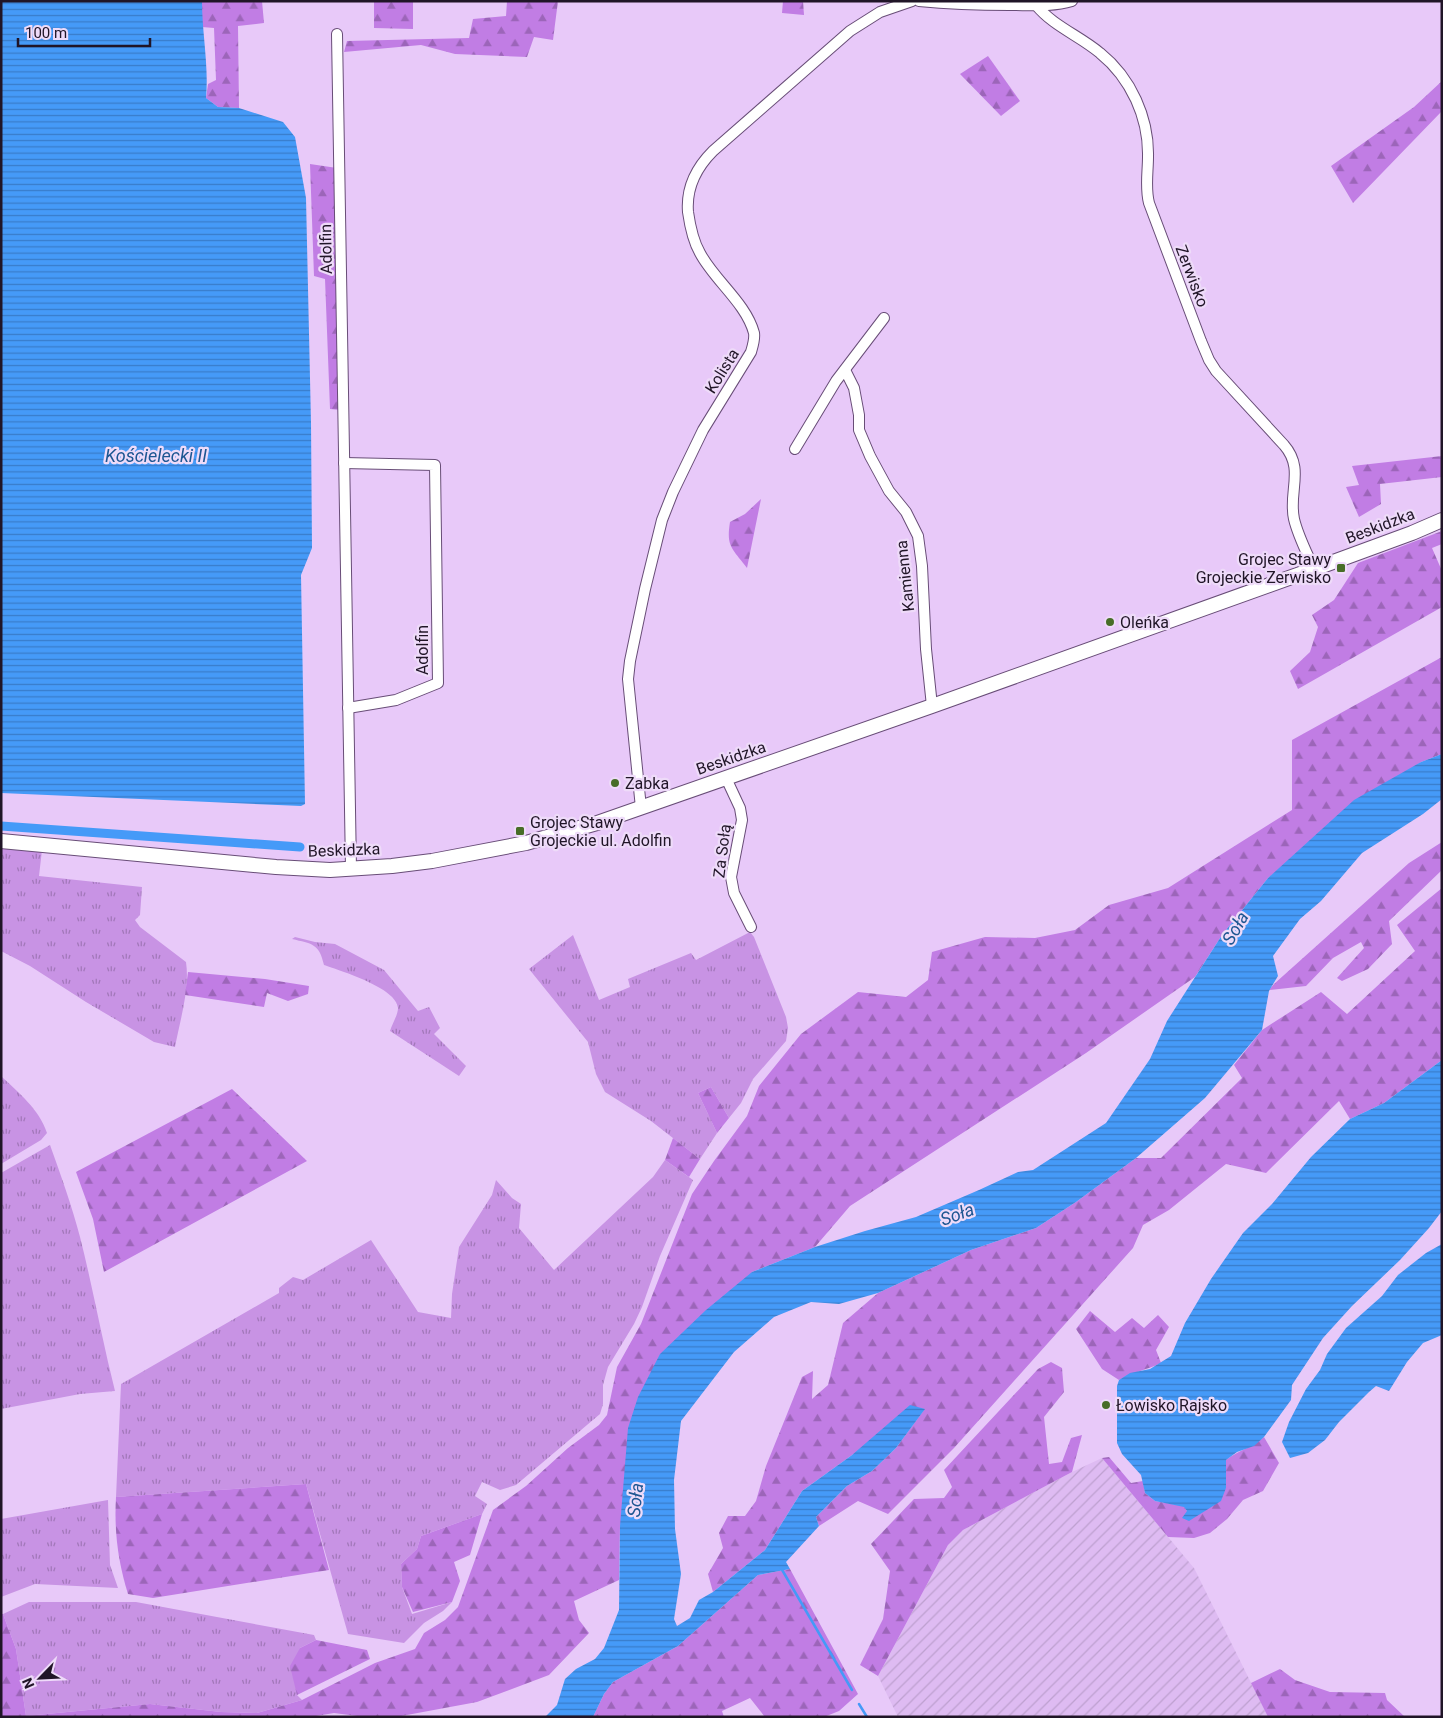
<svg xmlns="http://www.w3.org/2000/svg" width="1443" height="1718" font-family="Roboto,sans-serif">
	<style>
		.industrial { fill: url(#industrial-furrows) }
		.grass { fill: url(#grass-tufts) }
		.forest { fill: url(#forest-firs) }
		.water { fill: url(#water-rules) }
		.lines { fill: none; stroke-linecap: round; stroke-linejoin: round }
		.stream { stroke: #459af8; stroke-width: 2.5 }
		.canal { stroke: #459af8; stroke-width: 9 }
		.street-casing { stroke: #684d77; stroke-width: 12 }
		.secondary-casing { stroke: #684d77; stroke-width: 16 }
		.street { stroke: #fff; stroke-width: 10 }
		.secondary { stroke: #fff; stroke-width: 14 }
		.poi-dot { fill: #476d27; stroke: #eedbf9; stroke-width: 2 }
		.labels { text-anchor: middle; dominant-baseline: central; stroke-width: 4.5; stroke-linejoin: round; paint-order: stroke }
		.street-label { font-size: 16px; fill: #201527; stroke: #eedbf9 }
		.poi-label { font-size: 16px; fill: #201527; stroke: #eedbf9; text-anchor: start }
		.water-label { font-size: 18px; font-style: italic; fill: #1d5692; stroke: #eedbf9 }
	</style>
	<defs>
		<pattern id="industrial-furrows" width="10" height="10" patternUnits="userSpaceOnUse" patternTransform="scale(1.25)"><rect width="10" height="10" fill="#debbf2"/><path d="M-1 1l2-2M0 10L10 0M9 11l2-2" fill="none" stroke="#bea0d0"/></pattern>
		<pattern id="grass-tufts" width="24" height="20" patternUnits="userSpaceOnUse" patternTransform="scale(1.25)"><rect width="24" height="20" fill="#c893e4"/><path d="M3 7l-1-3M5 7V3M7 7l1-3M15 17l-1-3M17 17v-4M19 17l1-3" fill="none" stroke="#a277b9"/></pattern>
		<pattern id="forest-firs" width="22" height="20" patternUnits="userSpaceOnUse" patternTransform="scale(1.25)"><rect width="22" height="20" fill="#c17de4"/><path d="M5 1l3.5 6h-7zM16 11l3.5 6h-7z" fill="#9c65b9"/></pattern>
		<pattern id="water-rules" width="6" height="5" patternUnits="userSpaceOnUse" patternTransform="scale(1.25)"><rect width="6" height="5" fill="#459af8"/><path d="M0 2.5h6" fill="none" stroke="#397cc9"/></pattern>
	</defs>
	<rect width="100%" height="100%" fill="#e8c9f9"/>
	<!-- industrial -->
	<polygon class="industrial" points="1102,1458 1194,1568 1268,1717 898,1717 878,1676 948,1545 963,1530 1072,1472"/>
	<!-- grass -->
	<g class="grass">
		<path d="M 1,846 L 42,850 L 39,876 L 142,887 L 140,915 L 135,920 L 140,927 L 186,962 C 190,989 180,1020 175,1047 L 154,1042 L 86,1002 L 30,966 L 1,951 Z"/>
		<polygon points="750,932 754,937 786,1017 788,1028 786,1041 753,1079 741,1103 729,1118 711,1087 698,1093 717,1133 700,1159 651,1121 605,1092 596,1074 588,1042 529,969 573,935 599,1000 630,987 628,979 691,953 696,960"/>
		<path d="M 295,937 L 315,942 L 335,944 L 384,970 L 418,1011 L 429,1007 L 440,1028 L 434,1034 L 466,1066 L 459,1076 L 390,1031 C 392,1024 398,1015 398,1008 C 397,988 341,971 324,965 C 319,943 312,944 292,939 Z"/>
		<path d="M 1,1076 C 19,1093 39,1109 47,1133 L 41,1140 L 1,1164 Z"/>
		<path d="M 50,1145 C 61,1176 72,1206 80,1237 C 93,1288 102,1340 115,1391 L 80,1394 L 1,1409 L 1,1173 Z"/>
		<polygon points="665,1160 693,1180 660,1256 642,1307 634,1324 608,1367 603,1385 603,1404 600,1414 516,1485 500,1490 482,1482 475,1496 487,1504 482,1514 421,1536 417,1549 401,1564 402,1587 412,1614 452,1602 443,1611 424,1623 404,1643 348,1634 306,1484 116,1497 121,1384 279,1293 279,1288 293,1277 303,1280 371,1240 418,1312 451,1318 452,1294 459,1247 492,1195 496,1180 512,1198 521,1204 519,1228 554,1270 653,1177"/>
		<polygon points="108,1500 110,1565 118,1588 35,1584 1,1597 1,1519"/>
		<polygon points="29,1602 136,1602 314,1635 316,1640 300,1648 297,1695 302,1700 257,1713 221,1712 150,1704 26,1716 16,1649 3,1614"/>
	</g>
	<!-- forest -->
	<g class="forest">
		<polygon points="202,1 262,1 264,23 238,26 239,108 218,107 206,98 208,84 216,80 214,28 202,27"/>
		<polygon points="374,1 413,1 413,29 374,28"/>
		<polygon points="507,1 558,1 553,40 534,37 527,57 455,54 421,45 344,52 347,41 469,38 473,19 506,16"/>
		<polygon points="783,1 803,1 804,15 782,13"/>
		<polygon points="988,56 1020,101 1001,116 960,74"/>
		<polygon points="1442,81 1442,111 1353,203 1331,166 1414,107"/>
		<polygon points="310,164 337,168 340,410 330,409 325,279 314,276"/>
		<polygon points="1442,456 1442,477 1380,484 1381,504 1359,517 1346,487 1359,485 1352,466"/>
		<path d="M 761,499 L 747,568 C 732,548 726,547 730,522 L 745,514 Z"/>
		<polygon points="1442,531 1442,544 1432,548 1442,571 1442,607 1298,689 1290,671 1310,652 1318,627 1312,615 1334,600 1358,563"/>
		<polygon points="1442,657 1442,754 1421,762 1268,878 1222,935 1195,977 1086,1053 850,1206 815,1247 752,1272 620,1526 619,1580 574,1601 579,1620 589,1633 549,1675 477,1702 396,1717 365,1717 334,1713 310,1717 1,1717 1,1614 3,1614 16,1649 26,1716 150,1704 221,1712 257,1713 302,1700 375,1663 415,1649 424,1633 445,1620 458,1607 493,1510 526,1486 568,1448 599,1425 607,1415 617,1367 641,1324 692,1194 714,1161 747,1116 759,1086 801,1034 858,992 906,997 928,980 932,952 985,937 1035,938 1075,930 1109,905 1168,888 1292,810 1292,740"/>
		<polygon points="1442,842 1442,870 1389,921 1392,944 1368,969 1342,981 1337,978 1364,948 1361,942 1333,958 1306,986 1269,990 1274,984 1409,863"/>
		<polygon points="1442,888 1442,1060 1384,1103 1350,1119 1339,1101 1266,1173 1226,1164 1169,1210 1143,1225 1133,1248 954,1448 888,1514 858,1501 819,1526 816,1517 847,1486 872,1471 896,1448 924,1410 852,1455 802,1491 765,1550 713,1592 708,1574 723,1548 719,1533 728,1516 745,1516 756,1501 766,1466 802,1377 813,1371 812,1399 828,1385 843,1323 878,1293 971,1250 1036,1228 1076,1202 1136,1158 1161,1158 1242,1078 1234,1065 1262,1030 1321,992 1347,1014 1415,951 1397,925"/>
		<polygon points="188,972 265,979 309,986 308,994 288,1001 267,993 264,1007 185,995"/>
		<polygon points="711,1087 729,1118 717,1133 698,1093"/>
		<polygon points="232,1089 307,1161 104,1272 93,1219 76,1172"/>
		<polygon points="673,1138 700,1159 689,1177 665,1160"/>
		<path d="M 1090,1311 L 1115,1332 L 1132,1318 L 1144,1328 L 1158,1315 L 1169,1327 L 1156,1350 L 1161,1363 C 1147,1370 1132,1372 1119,1380 L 1102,1369 L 1076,1329 Z"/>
		<polygon points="1051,1362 1062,1368 1064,1392 1044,1417 1049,1464 1062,1462 1071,1438 1082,1435 1072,1472 963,1530 948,1545 878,1676 860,1665 883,1619 890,1571 871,1544 914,1499 944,1498 952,1487 944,1470 1038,1369"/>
		<path d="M 1264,1437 L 1279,1463 L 1263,1491 L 1243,1500 L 1227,1519 L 1210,1533 L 1194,1538 L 1168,1537 L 1102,1458 L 1109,1457 L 1131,1483 L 1143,1481 L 1145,1493 L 1155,1501 L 1184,1506 L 1187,1511 L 1226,1488 L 1226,1460 C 1239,1450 1251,1448 1264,1437 Z"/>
		<path d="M 306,1484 L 329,1570 L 153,1598 L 128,1594 C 118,1562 114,1531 116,1497 Z"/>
		<polygon points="482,1514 470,1555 454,1562 460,1581 452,1602 413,1612 402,1587 401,1564 417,1549 421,1536"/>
		<polygon points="790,1569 858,1694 839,1711 824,1717 765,1717 750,1698 722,1711 724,1717 593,1717 604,1694 613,1682 678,1646 758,1575"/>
		<polygon points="316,1640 367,1650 370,1659 297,1695 290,1666 300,1648"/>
		<polygon points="1280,1669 1295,1680 1330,1692 1385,1693 1387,1700 1405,1717 1268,1717 1251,1683"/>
	</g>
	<!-- water -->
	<g class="water">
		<path d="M 1,1 L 202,1 C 202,34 209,66 206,98 L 218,107 L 239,108 L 283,122 L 295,137 L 306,198 L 311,423 L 312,548 L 301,575 L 305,804 L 301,806 L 1,793 Z"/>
		<polygon points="1442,754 1442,799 1423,814 1362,853 1321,901 1300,919 1273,956 1278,976 1269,991 1262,1030 1205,1098 1136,1158 1076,1202 1036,1228 971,1250 878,1293 839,1304 811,1302 774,1317 734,1352 681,1421 674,1480 675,1529 681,1574 674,1619 677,1626 690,1618 699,1600 713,1592 765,1550 802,1491 852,1455 910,1405 925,1409 896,1448 872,1471 847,1486 816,1517 819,1526 786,1562 790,1569 758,1575 678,1646 613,1682 604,1694 593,1717 545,1717 557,1705 565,1679 576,1669 595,1659 604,1648 619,1610 620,1526 628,1428 638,1397 660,1354 706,1310 752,1272 815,1247 865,1231 916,1217 979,1190 1018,1172 1033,1170 1106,1123 1150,1059 1167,1021 1222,935 1268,878 1354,800 1421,762"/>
		<polygon points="1442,1060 1442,1211 1429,1228 1400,1260 1352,1306 1323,1338 1292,1385 1291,1400 1264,1437 1254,1446 1237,1452 1226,1460 1226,1488 1221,1501 1189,1521 1182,1518 1187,1511 1184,1507 1155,1501 1145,1493 1141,1475 1122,1454 1117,1443 1117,1386 1119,1380 1130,1373 1150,1369 1171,1356 1185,1323 1211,1279 1243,1233 1272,1204 1311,1157 1350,1119 1384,1103"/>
		<polygon points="1442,1244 1442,1335 1423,1343 1407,1362 1389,1391 1376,1386 1369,1392 1339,1422 1325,1440 1308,1453 1290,1458 1282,1442 1289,1422 1306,1389 1320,1370 1327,1354 1346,1328 1382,1296 1398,1275 1426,1253"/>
	</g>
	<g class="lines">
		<!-- stream -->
		<g class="stream">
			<polyline points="781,1568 852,1690"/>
			<polyline points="859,1704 867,1717"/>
		</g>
		<!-- canal -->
		<polyline class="canal" points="1,826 300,847"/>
		<defs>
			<g id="street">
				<path d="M 919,1 C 949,4 979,5 1010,5 C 1031,5 1052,7 1072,1"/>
				<path d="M 1036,5 C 1053,26 1080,36 1100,53 C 1131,78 1149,118 1148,157 C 1148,172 1145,188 1149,203 L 1201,341 L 1209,360 L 1216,371 L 1284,445 C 1305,469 1288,492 1294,519 C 1298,536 1307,553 1314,569"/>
				<polyline points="337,34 351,869"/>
				<polyline points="845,370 854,388 859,415 859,430 870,456 889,491 906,512 918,536 922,566 926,649 932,706"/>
				<polyline points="795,449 836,381 884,318"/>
				<polyline points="344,463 435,465 438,683 396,700 348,708"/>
				<polyline points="726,778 740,808 742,820 731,877 734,893 751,927"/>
				<path d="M 641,808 L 628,679 L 630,661 L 645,589 L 662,520 L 673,492 L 703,430 L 751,352 C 753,345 755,339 754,333 C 746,303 714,280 700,253 C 693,241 690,226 688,212 C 686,187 696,168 713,151 L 850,31 L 880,12 L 912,1"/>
			</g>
			<polyline id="secondary" points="1,841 276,867 330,870 392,866 432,861 526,843 597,823 932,706 1314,569 1412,533 1442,520"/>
		</defs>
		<!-- street casing -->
		<use href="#street" class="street-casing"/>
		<!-- secondary casing -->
		<use href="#secondary" class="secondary-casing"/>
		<!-- street -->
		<use href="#street" class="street"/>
		<!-- secondary -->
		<use href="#secondary" class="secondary"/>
	</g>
	<!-- markers -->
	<g class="poi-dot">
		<rect x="1336" y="563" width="10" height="10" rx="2.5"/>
		<circle cx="1110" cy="622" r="5"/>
		<circle cx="615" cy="783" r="5"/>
		<rect x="515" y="826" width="10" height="10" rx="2.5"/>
		<circle cx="1106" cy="1405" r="5"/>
	</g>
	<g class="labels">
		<!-- street labels -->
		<g class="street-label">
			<text transform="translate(326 249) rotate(-91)">Adolfin</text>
			<text transform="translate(1192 276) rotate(69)">Zerwisko</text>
			<text transform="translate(722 371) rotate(-58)">Kolista</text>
			<text transform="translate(1380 526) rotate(-21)">Beskidzka</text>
			<text transform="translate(905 576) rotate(-96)">Kamienna</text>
			<text transform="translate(422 650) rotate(-90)">Adolfin</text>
			<text transform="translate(731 758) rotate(-19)">Beskidzka</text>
			<text transform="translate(344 850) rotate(-2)">Beskidzka</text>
			<text transform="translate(722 851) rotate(-83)">Za Sołą</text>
		</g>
		<!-- poi labels -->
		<g class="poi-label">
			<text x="1331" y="559" text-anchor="end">Grojec Stawy<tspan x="1331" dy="18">Grojeckie Zerwisko</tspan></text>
			<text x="1120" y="622">Oleńka</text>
			<text x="625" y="783">Zabka</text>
			<text x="530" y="822">Grojec Stawy<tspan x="530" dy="18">Grojeckie ul. Adolfin</tspan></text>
			<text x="1116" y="1405">Łowisko Rajsko</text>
		</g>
		<!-- water labels -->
		<g class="water-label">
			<text x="156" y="455">Kościelecki II</text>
			<text transform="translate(1235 928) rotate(-60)">Soła</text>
			<text transform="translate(957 1214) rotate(-20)">Soła</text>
			<text transform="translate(635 1500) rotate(-84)">Soła</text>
		</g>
	</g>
	<!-- border -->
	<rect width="1443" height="1718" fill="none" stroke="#201527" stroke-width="5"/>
	<!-- north arrow -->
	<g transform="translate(40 1678) rotate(246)" stroke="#eedbf9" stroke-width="4" paint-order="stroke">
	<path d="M0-4L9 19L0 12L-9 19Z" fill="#201527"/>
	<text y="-8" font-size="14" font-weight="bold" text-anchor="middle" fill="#201527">N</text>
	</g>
	<!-- scale -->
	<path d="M18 38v8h132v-8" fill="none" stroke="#201527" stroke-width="2.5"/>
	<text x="25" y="38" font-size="15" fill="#201527" stroke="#eedbf9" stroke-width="4" paint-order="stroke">100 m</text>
</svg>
